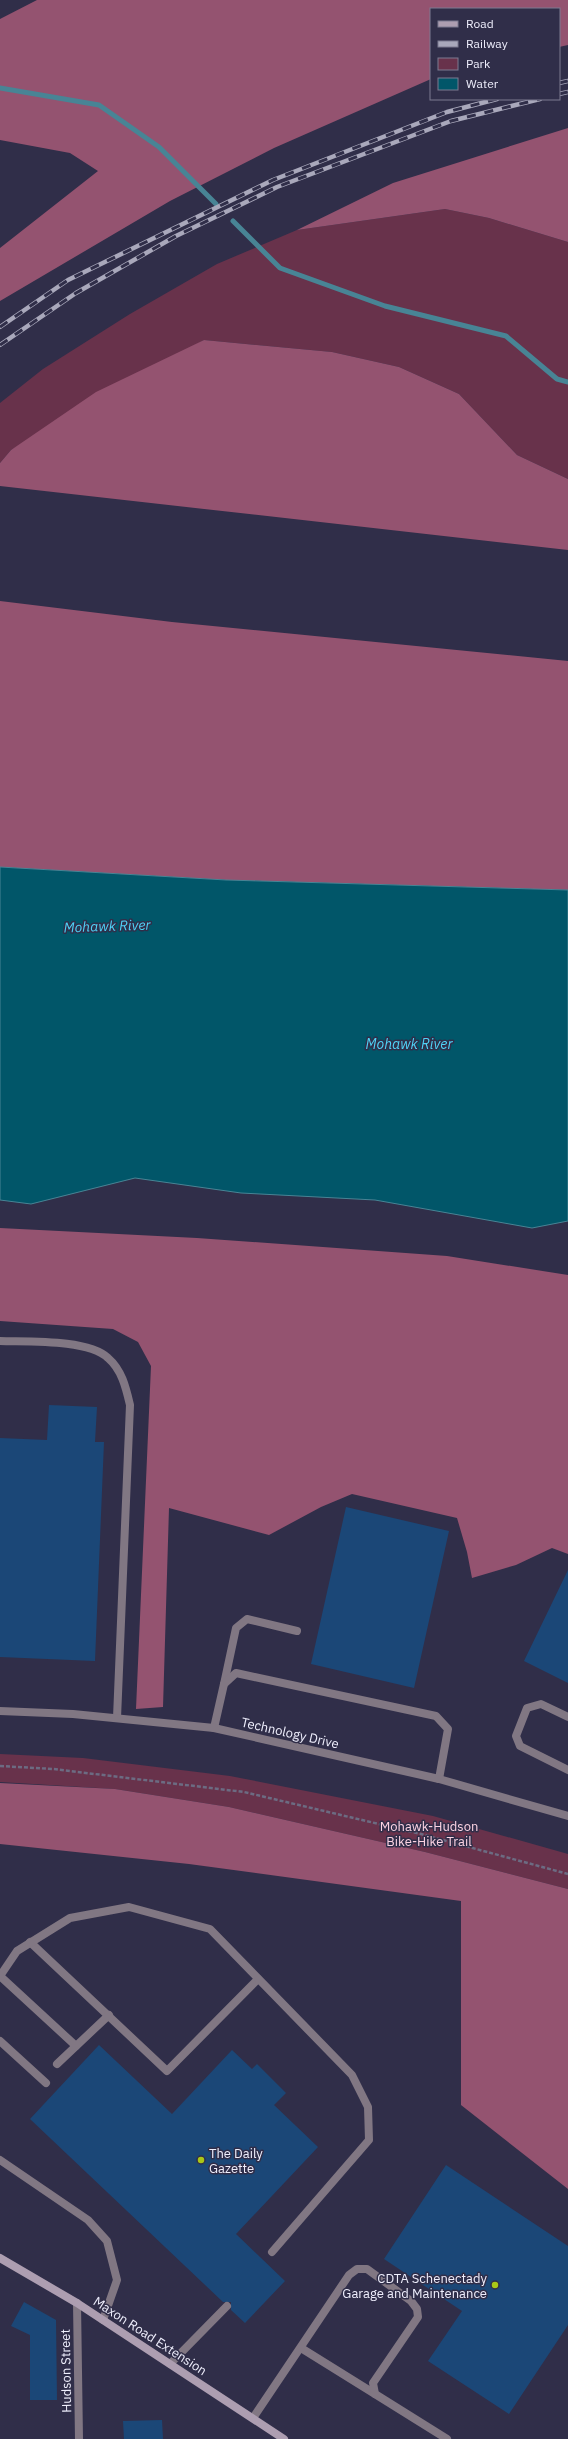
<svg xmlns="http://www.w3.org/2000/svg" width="568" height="2439" font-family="'IBM Plex Sans',sans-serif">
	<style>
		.green { fill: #68324b }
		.forest { fill: #945370 }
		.water { fill: #015669; stroke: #488495 }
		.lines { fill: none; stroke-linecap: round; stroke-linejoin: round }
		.stream { stroke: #488495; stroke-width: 5 }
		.building { fill: #1b4777 }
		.path { stroke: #6c6b82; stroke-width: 2.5; stroke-dasharray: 4 2; stroke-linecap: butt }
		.lane { stroke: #817783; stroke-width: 8 }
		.street { stroke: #817783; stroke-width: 8 }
		.secondary { stroke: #ad9eb1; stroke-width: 8 }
		.rail-casing { stroke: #a9a8bb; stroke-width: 4.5 }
		.rail { stroke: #302e49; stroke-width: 3; stroke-dasharray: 9; stroke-linecap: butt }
		.poi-dot { fill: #aac717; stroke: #302e49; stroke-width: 1.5 }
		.labels { text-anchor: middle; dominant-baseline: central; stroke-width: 3; stroke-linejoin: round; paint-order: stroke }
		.street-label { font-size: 13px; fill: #efeffd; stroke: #302e49 }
		.park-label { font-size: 13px; fill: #fcd3e3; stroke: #302e49 }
		.poi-label { font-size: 13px; fill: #efeffd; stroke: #302e49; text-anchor: start }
		.water-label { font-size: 14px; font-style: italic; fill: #4ed4f8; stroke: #302e49 }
	</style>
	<rect width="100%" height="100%" fill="#302e49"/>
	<!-- green -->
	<g class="green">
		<polygon points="445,209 489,218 568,242 568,479 517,455 459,394 399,367 332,352 204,340 11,450 0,463 0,403 43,369 130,314 217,264 297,230"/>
		<polygon points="0,1754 83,1758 230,1776 433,1816 568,1854 568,1889 425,1852 229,1807 115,1789 0,1782"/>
	</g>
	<!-- forest -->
	<g class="forest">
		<polygon points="37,0 568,0 568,45 559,47 559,9 431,9 431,79 274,148 170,201 0,301 0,248 98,171 70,153 0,140 0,19"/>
		<polygon points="568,128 568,242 489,218 445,209 297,230 393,183"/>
		<polygon points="204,340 332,352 399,367 459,394 517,455 568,479 568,550 0,486 0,463 11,450 96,392"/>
		<polygon points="0,601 172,622 568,661 568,890 226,880 0,867"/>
		<polygon points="0,1228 197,1238 447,1256 568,1275 568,1554 552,1548 516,1565 472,1578 467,1552 457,1518 352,1494 321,1507 269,1535 169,1508 163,1707 136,1709 151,1366 138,1342 113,1329 0,1321"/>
		<polygon points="0,1783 115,1789 229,1807 425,1852 568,1889 568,2189 461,2105 461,1901 189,1864 0,1844"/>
	</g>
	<!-- water -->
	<polygon class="water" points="0,867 226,880 568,890 568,1221 532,1228 375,1200 241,1193 135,1178 31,1204 0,1200"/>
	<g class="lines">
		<!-- stream -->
		<g class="stream">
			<polyline points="0,88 99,105 159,147 216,204"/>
			<polyline points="233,221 280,268 385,306 506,336 557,379 568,382"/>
		</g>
	</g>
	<!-- building -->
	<g class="building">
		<polygon points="49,1405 97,1407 95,1442 104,1442 95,1661 0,1657 0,1438 47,1440"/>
		<polygon points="346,1507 449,1531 414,1688 311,1664"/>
		<polygon points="568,1570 568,1683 524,1661"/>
		<polygon points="99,2045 172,2114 232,2050 252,2069 257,2064 286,2093 274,2105 318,2147 236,2234 285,2281 245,2323 231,2310 231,2302 223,2302 30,2119"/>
		<polygon points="446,2165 568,2246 568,2325 509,2414 428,2361 462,2311 384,2259"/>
		<polygon points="24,2302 56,2320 57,2400 30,2400 30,2335 11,2326"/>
		<polygon points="162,2420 163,2439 124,2439 123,2421"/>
	</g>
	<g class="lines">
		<!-- path -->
		<polyline class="path" points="0,1766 53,1769 244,1792 421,1834 568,1874"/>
		<!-- lane -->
		<g class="lane">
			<path d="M 0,1341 C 27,1342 88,1339 108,1358 C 122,1370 126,1388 130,1405 L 117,1718"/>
			<polyline points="224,1684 236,1628 247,1619 297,1631"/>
			<polyline points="568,1717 541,1704 527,1708 516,1736 520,1746 568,1770"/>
			<polyline points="214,1728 224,1684 236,1673 436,1716 448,1729 439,1779"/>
			<polyline points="30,1942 167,2071 258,1979"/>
			<polyline points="0,1976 17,1951 70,1918 129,1907 210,1929 352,2075 368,2107 369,2140 272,2252"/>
			<polyline points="0,1976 76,2046"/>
			<polyline points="0,2041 46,2083"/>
			<polyline points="57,2064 109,2015"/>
			<polyline points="0,2160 88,2220 107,2241 117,2280 103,2320"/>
			<polyline points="301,2348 375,2394"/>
			<polyline points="170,2364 227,2306"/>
			<polyline points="253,2418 349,2275 357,2269 367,2269 411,2301 417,2309 418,2317 373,2383 375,2394 447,2439"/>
		</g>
		<!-- street -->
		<g class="street">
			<polyline points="0,1711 73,1714 214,1728 439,1779 568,1816"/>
			<polyline points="77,2303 79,2439"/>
		</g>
		<!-- secondary -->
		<polyline class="secondary" points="0,2258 77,2303 284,2439"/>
		<defs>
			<g id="rail">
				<polyline points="559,83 568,81"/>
				<polyline points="559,94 568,92"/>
				<polyline points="0,327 68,280 273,180 447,112 497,99"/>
				<polyline points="0,345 76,293 176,236 277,187 451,121 540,99"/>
			</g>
		</defs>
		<!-- rail casing -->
		<use href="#rail" class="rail-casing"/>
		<!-- rail -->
		<use href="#rail" class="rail"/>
	</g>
	<!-- markers -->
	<g class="poi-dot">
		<circle cx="201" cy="2160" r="4"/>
		<circle cx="495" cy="2285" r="4"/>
	</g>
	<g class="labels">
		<!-- street labels -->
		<g class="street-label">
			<text transform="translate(290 1733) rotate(13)">Technology Drive</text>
			<text transform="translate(150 2336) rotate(33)">Maxon Road Extension</text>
			<text transform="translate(66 2371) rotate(-91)">Hudson Street</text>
		</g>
		<!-- park labels -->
		<g class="park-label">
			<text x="429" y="1826">Mohawk-Hudson<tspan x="429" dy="15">Bike-Hike Trail</tspan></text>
		</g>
		<!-- poi labels -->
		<g class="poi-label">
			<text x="209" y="2153">The Daily<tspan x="209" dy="15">Gazette</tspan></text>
			<text x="487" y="2278" text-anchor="end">CDTA Schenectady<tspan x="487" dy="15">Garage and Maintenance</tspan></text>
		</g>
		<!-- water labels -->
		<g class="water-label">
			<text transform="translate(107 926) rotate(-2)">Mohawk River</text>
			<text x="409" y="1044">Mohawk River</text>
		</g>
	</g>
	<!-- legend -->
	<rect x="430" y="8" width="130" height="92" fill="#302e49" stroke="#7c7b91"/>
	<rect x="438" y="21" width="20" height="6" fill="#ad9eb1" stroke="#7c7b91"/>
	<text x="466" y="28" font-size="12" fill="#efeffd">Road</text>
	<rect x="438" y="41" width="20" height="6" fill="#a9a8bb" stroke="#7c7b91"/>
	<text x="466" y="48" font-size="12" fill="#efeffd">Railway</text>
	<rect x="438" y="58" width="20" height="12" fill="#68324b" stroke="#7c7b91"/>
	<text x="466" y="68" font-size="12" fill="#efeffd">Park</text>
	<rect x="438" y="78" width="20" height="12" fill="#015669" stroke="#7c7b91"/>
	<text x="466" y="88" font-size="12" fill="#efeffd">Water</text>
</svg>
